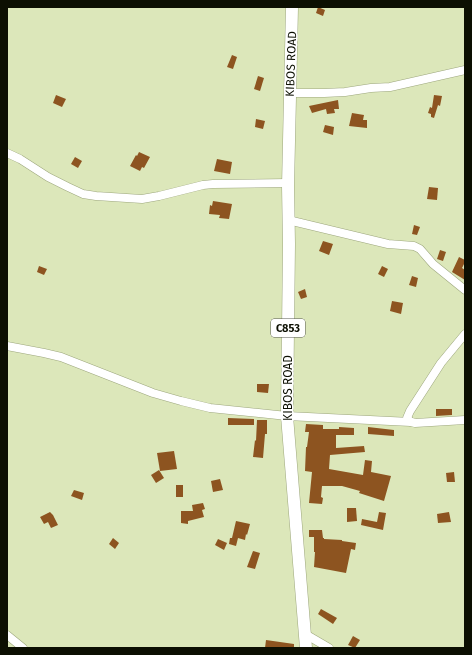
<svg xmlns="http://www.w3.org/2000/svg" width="472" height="655" font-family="'Fira Sans',sans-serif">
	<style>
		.building { fill: #8d5420 }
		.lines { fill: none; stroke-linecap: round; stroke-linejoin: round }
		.street-casing { stroke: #9da77d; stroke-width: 9 }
		.primary-casing { stroke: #9da77d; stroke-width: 13 }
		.street { stroke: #fff; stroke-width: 8 }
		.primary { stroke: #fff; stroke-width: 12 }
		.labels { text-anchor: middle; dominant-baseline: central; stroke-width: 3; stroke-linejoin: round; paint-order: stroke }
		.shield { fill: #fff; stroke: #55574e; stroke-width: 1 }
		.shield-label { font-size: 11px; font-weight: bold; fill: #0c0f02 }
		.street-label { font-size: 12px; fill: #0c0f02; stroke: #fff }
	</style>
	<rect width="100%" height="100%" fill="#dce7ba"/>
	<!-- building -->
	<g class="building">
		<polygon points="318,7 325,10 323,16 316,13"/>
		<polygon points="232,55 237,57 233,69 227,67"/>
		<polygon points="258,76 264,78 260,91 254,89"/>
		<polygon points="56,95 66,99 62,107 53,103"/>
		<polygon points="434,95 442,96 440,106 438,105 434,118 431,117 431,114 428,113 430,107 432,108"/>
		<polygon points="338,100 339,109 334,109 335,113 327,114 326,109 312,113 309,106"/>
		<polygon points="352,113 364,115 363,120 367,120 367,128 349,126"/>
		<polygon points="256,119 265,121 263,129 255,127"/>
		<polygon points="325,125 334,127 333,135 323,132"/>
		<polygon points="139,152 150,157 144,168 142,167 140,171 130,166 136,155 137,156"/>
		<polygon points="75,157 82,161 78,168 71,164"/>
		<polygon points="217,159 232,162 230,174 214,171"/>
		<polygon points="429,187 438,188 437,200 427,199"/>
		<polygon points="213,201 232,204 229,219 219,218 220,215 209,214 210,205 212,206"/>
		<polygon points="414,225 420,227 417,235 412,234"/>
		<polygon points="323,241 333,244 329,255 319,251"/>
		<polygon points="440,250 446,252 443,261 437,259"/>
		<polygon points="459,257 465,260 465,262 462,268 465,270 465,280 452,272"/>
		<polygon points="39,266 47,269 44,275 37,272"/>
		<polygon points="382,266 388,269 384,277 378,274"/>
		<polygon points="412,276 418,278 416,287 409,285"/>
		<polygon points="305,289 307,297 301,299 298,292"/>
		<polygon points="392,301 403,303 401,314 390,311"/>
		<polygon points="257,384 269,384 268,393 257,392"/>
		<polygon points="436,409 452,409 452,415 436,416"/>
		<polygon points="228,418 254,419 254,425 228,425"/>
		<polygon points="257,420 267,420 267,434 265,434 263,458 253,457 255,440 256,441"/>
		<polygon points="306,424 323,425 323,429 339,429 339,427 354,428 354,435 336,435 336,448 364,446 365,452 330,455 329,469 363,475 365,460 372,461 371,472 391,476 384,501 359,493 360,491 342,486 322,486 321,497 323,498 322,504 309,503 312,472 305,471 306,447 307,447 309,432 305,432"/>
		<polygon points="368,427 394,430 394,436 368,434"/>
		<polygon points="174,451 177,469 160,471 157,453"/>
		<polygon points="159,470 164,478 156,483 151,475"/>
		<polygon points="454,472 455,482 447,482 446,473"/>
		<polygon points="220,479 223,490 213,492 211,481"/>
		<rect x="176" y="485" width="7" height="12"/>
		<polygon points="74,490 84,493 82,500 71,496"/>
		<polygon points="203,503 205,509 202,510 204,517 188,521 188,524 181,523 181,511 193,511 192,505"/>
		<polygon points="347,508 356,508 357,521 347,522"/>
		<polygon points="50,512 53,515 58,525 51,528 48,522 44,524 40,517"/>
		<polygon points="379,512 386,513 383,530 361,525 362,519 377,522"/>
		<polygon points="449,512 451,522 438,523 437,514"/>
		<polygon points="236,521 250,524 247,535 246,534 245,540 238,538 236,546 229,544 230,538 232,538"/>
		<polygon points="309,530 322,530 323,538 324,538 324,539 342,540 342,541 356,543 355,550 351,549 346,573 314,567 315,552 314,552 314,537 309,537"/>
		<polygon points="113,538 119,543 115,549 109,544"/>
		<polygon points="218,539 227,543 224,550 215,545"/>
		<polygon points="253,551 260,553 255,569 247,567"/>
		<polygon points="321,609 337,618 333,624 318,614"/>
		<polygon points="353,636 360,640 355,648 348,645"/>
		<polygon points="266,640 294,644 294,648 265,648"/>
	</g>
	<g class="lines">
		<defs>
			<g id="street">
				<polyline points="290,93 324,93 345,92 371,88 390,87 465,70"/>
				<polyline points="7,153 20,159 48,177 68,187 83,194 96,196 142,199 159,196 203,185 213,184 288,183"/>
				<polyline points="288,220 388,244 414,246 420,249 433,264 465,290"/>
				<polyline points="465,334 441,363 410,411 407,418 411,422 415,423 465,420"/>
				<polyline points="7,346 44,353 61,357 153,393 181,401 210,408 287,416 411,422"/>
				<polyline points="305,634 329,648"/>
				<polyline points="7,635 23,648"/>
			</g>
			<polyline id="primary" points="292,7 288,186 289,244 287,416 306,648"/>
		</defs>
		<!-- street casing -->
		<use href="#street" class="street-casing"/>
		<!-- primary casing -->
		<use href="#primary" class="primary-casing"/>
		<!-- street -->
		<use href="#street" class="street"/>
		<!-- primary -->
		<use href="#primary" class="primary"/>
	</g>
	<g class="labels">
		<!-- shield labels -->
		<rect class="shield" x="271" y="319" width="34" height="18" rx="3"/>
		<g class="shield-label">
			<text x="288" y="328">C853</text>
		</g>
		<!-- street labels -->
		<g class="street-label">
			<text transform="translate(291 64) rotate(-88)">KIBOS ROAD</text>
			<text transform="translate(288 388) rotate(-90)">KIBOS ROAD</text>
		</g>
	</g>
	<!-- border -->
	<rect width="472" height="655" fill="none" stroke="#0c0f02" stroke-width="16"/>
</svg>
